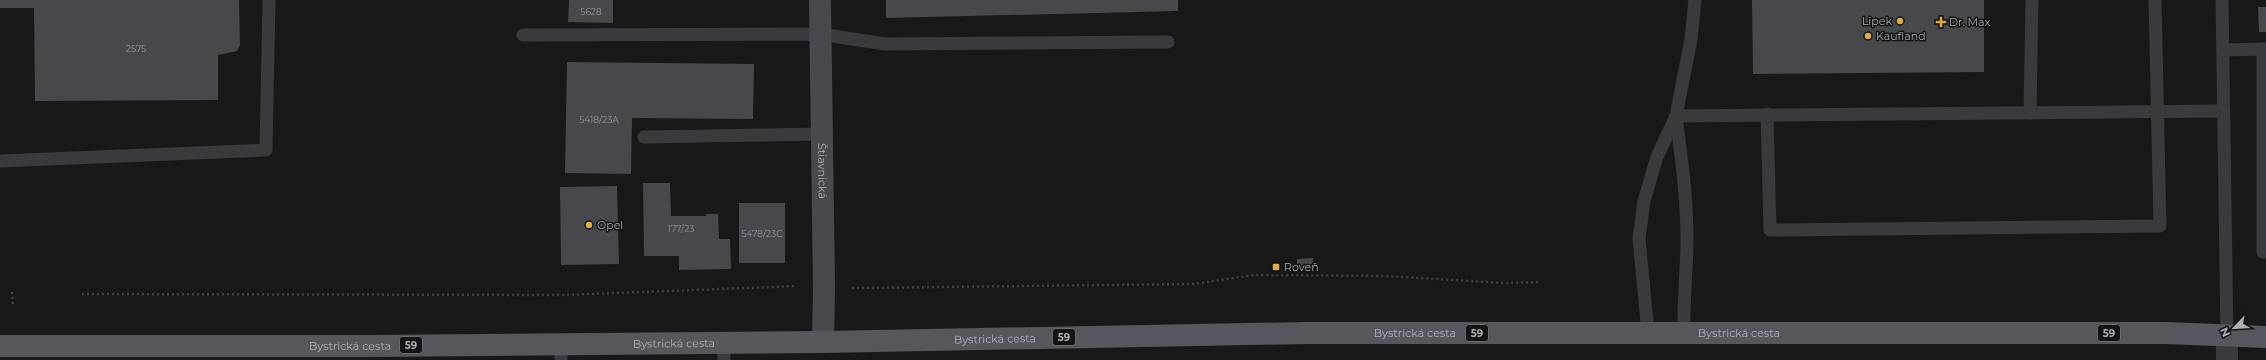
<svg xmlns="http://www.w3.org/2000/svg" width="2266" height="360" font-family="Montserrat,sans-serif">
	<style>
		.building { fill: #47484c }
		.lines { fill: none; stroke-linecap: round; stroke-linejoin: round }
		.path { stroke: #3f4145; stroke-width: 2.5; stroke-dasharray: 2 3; stroke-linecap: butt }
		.lane { stroke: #393a3e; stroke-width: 13 }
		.street { stroke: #393a3e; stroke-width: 22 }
		.secondary { stroke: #47494e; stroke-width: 22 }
		.primary { stroke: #56575d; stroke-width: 22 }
		.poi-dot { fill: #dcab4d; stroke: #131314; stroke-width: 1.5 }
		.labels { text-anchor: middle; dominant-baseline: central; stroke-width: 3; stroke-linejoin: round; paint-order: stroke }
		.number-label { font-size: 9px; fill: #93959d }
		.shield { fill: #131314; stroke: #7e8087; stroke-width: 1 }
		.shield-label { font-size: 10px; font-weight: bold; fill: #acafb8 }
		.poi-label { font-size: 11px; fill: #acafb8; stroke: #131314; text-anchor: start }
		.street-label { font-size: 11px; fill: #acafb8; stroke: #131314 }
	</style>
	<rect width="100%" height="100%" fill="#181819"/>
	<!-- building -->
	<g class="building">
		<polygon points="0,0 239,0 240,45 237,51 218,55 218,100 35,101 34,8 0,8"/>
		<polygon points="569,0 613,0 613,23 568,22"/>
		<polygon points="886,0 1178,0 1178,11 886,18"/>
		<polygon points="1752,0 1984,0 1984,72 1753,74"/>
		<polygon points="2258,7 2266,7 2266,32 2259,32"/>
		<polygon points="567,62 754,64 753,119 632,118 631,174 565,173"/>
		<polygon points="643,183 670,183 671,216 706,216 706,214 718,214 719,239 730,239 731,269 679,270 679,256 644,256"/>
		<polygon points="617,186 619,264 561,265 560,187"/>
		<rect x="739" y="203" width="46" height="60"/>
		<polygon points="1313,258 1314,267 1297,267 1297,259"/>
	</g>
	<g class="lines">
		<!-- path -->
		<g class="path">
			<polyline points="852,288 1194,284 1254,275 1386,276 1504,283 1538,282"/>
			<polyline points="12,292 13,306"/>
			<polyline points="82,294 563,295 797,286"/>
		</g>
		<!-- lane -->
		<g class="lane">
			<polyline points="2222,0 2227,337"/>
			<polyline points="523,35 820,34 885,44 1168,42"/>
			<polyline points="2263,49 2263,252 2266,252"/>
			<polyline points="2223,50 2266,49"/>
			<polyline points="2030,113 2032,0"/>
			<polyline points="1767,114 1770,230 2160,226 2155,0"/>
			<polyline points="1676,116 2224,111"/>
			<path d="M 1676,116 C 1681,156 1687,197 1687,238 C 1687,270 1683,301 1684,333"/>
			<polyline points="644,137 822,134"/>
			<polyline points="0,161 266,150 269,0"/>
			<polyline points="1648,333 1639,238 1644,201 1657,157 1676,116 1691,39 1695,0"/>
			<polyline points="723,342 724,360"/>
			<polyline points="561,344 561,360"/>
		</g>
		<!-- street -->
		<polyline class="street" points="2227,337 2227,360"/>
		<!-- secondary -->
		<path class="secondary" id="s1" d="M 820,0 L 824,287 L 823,342"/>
		<!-- primary -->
		<path class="primary" id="s2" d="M 0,346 L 370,346 L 823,342 L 1305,333 L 2166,333 L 2266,337"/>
	</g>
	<!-- markers -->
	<g class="poi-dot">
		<circle cx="1900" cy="21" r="4"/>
		<path d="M1939 16h4v4h4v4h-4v4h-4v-4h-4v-4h4z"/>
		<circle cx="1868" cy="36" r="4"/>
		<circle cx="589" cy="225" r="4"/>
		<rect x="1272" y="263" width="8" height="8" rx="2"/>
	</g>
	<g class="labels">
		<!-- number labels -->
		<g class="number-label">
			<text x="591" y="11">5628</text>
			<text x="136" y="48">2575</text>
			<text x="599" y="119">5418/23A</text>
			<text x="681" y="228">177/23</text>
			<text x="762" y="233">5478/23C</text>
		</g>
		<!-- shield labels -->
		<g class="shield">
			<rect x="1466" y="325" width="22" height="16" rx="3"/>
			<rect x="2098" y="325" width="22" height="16" rx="3"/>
			<rect x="1053" y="329" width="22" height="16" rx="3"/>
			<rect x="400" y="337" width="22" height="16" rx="3"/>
		</g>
		<g class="shield-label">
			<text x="1477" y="333">59</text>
			<text x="2109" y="333">59</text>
			<text x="1064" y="337">59</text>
			<text x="411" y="345">59</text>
		</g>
		<!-- poi labels -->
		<g class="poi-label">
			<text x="1892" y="21" text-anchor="end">Lipek</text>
			<text x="1949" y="22">Dr. Max</text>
			<text x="1876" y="36">Kaufland</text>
			<text x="597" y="225">Opel</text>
			<text x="1284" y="267">Roveň</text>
		</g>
		<!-- street labels -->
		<g class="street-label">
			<text stroke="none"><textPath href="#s1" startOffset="171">Štiavnická</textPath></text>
			<text stroke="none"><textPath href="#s2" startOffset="1415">Bystrická cesta</textPath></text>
			<text stroke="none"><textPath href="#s2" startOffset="1739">Bystrická cesta</textPath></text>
			<text stroke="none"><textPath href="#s2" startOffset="995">Bystrická cesta</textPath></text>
			<text stroke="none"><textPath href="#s2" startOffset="674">Bystrická cesta</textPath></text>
			<text stroke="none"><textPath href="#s2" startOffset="350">Bystrická cesta</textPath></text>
		</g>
	</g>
	<!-- north arrow -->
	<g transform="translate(2234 328) rotate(245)" stroke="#131314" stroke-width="3" paint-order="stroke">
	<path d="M0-3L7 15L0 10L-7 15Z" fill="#acafb8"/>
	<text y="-6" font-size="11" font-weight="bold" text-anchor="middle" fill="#acafb8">N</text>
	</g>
</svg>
